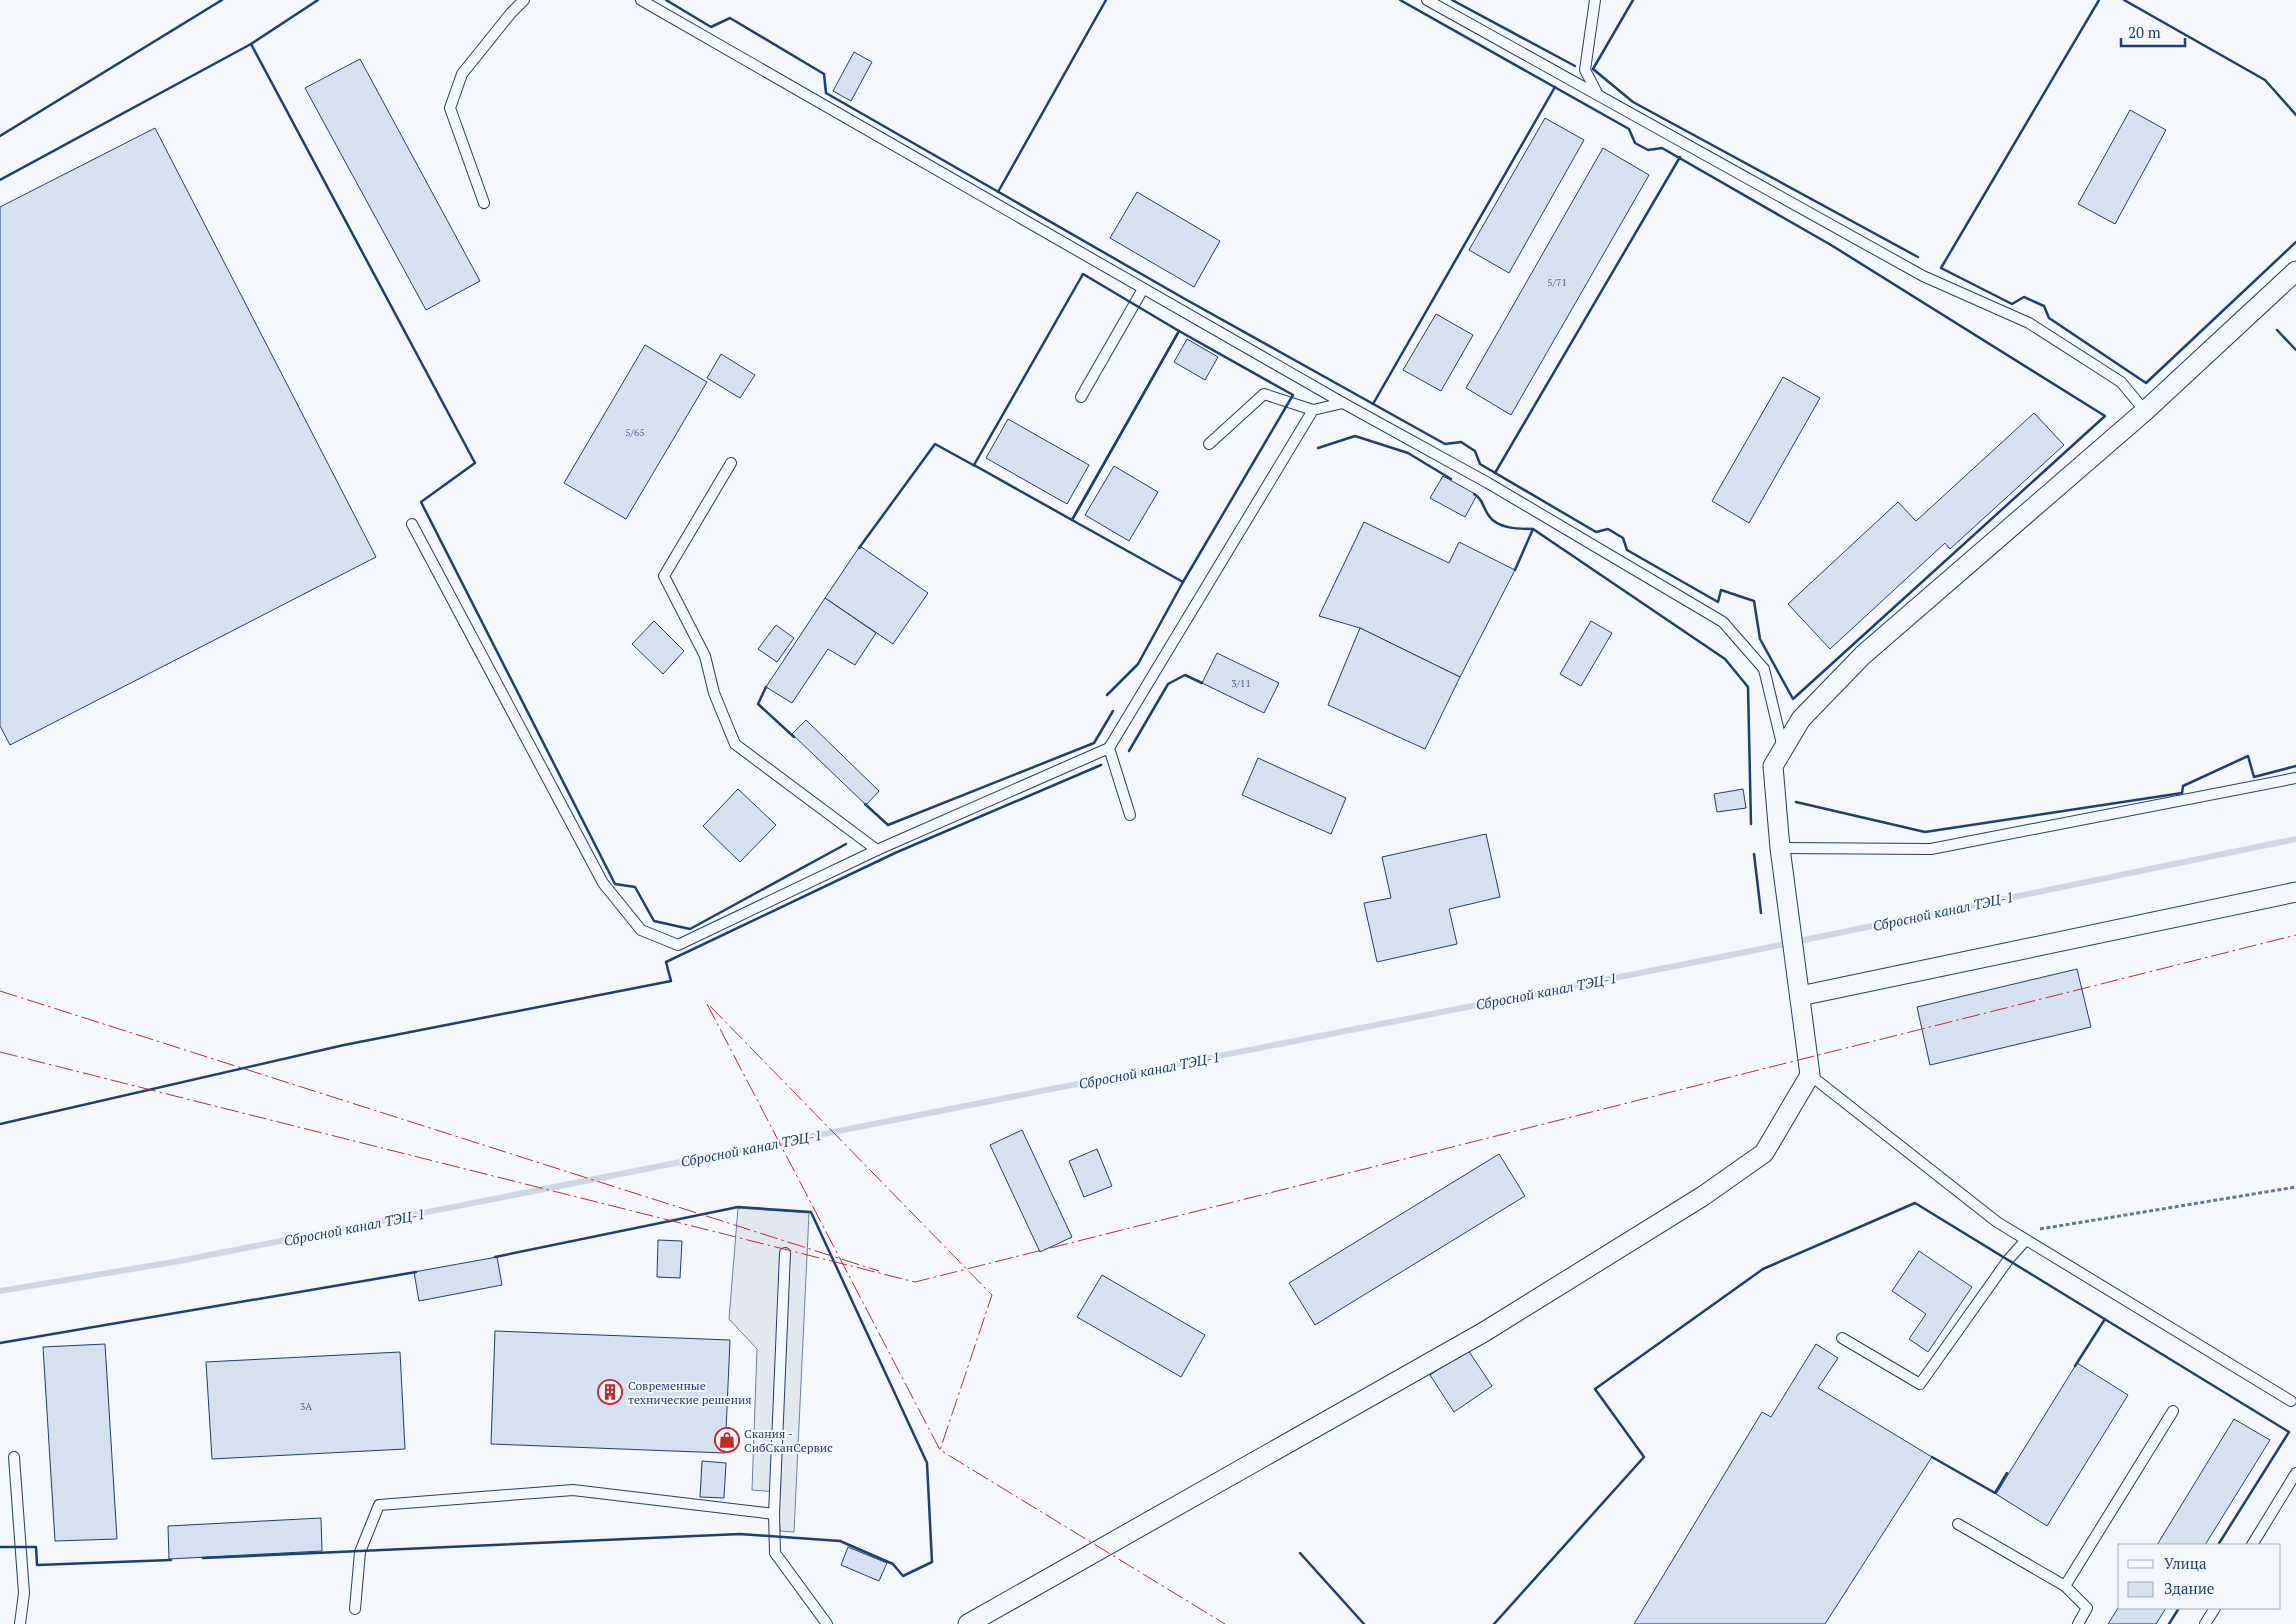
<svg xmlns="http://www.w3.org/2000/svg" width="2296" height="1624" font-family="'PT Serif',serif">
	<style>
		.parking { fill: #e3e8f0; stroke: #687fa3 }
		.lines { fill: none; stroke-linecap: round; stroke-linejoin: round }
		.stream { stroke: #cfd7e4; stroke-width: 6 }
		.building { fill: #d5e0f0; stroke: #1d3f73 }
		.service-casing { stroke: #1d3f73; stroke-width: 12 }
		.minor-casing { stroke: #1d3f73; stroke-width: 21 }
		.path { stroke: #5e769c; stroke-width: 3; stroke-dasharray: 4 2.5; stroke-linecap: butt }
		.service { stroke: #f4f7fb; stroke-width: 10 }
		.minor { stroke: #f4f7fb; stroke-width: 19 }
		.wall { stroke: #1d3f73; stroke-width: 2.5 }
		.power { stroke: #c62828; stroke-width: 1; stroke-dasharray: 18 4 2.5 4; stroke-linecap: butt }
		.labels { text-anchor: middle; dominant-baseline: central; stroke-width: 4; stroke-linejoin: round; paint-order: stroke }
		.number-label { font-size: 10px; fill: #4b6792 }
		.poi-label { font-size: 12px; fill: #1d3f73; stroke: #f4f7fb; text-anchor: start }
		.water-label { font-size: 14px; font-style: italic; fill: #1d3f73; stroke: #f4f7fb }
	</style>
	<rect width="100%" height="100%" fill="#f4f7fb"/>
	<!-- parking -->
	<polygon class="parking" points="738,1208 809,1213 794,1532 780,1531 778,1492 752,1490 757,1349 729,1319"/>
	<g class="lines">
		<!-- stream -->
		<polyline class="stream" points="0,1291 174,1262 1731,955 2296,839"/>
	</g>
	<!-- building -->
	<g class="building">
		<polygon points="854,52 872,62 851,101 833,91"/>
		<polygon points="360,59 480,281 426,310 305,88"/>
		<polygon points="2130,110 2166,130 2115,224 2078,204"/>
		<polygon points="1545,118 1584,140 1509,273 1469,250"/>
		<polygon points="155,128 376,557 10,745 0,726 0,207"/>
		<polygon points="1603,148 1649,175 1511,415 1466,388"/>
		<polygon points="1137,192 1220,241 1194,287 1110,238"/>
		<polygon points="1436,314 1473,335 1441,391 1403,370"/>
		<polygon points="1187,339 1218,357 1205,380 1174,362"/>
		<polygon points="645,345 707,382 626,519 564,483"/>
		<polygon points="721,354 755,375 740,398 707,378"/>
		<polygon points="1783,377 1820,398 1749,523 1712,501"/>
		<polygon points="2034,413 2064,445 1950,549 1945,543 1830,649 1788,604 1898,502 1916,521"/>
		<polygon points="1008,419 1089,465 1067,504 986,458"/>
		<polygon points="1114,466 1158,492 1129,541 1085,515"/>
		<polygon points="1443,476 1477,495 1465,517 1430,498"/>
		<polygon points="1364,522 1449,563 1459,542 1515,570 1460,677 1360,628 1319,616"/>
		<polygon points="860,546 928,593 893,644 825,598"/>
		<polygon points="825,598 876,633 855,665 828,649 792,703 766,687"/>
		<polygon points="654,621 684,651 663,674 632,644"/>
		<polygon points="1591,621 1612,633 1581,686 1560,674"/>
		<polygon points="776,625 794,638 777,662 758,649"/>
		<polygon points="1360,628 1460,677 1425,749 1328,705"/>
		<polygon points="1217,653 1279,683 1264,713 1202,683"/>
		<polygon points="806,720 879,791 866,805 792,734"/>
		<polygon points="1258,758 1346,798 1331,834 1242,795"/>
		<polygon points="738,789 776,825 740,862 703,826"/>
		<polygon points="1743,789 1746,808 1717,812 1714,794"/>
		<polygon points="1486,834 1500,897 1449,909 1457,944 1377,962 1364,903 1391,898 1382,857"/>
		<polygon points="2077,969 2091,1027 1930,1065 1917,1007"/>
		<polygon points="1022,1130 1072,1237 1040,1252 990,1145"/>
		<polygon points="1097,1149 1112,1186 1084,1197 1069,1161"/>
		<polygon points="1499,1154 1525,1196 1315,1325 1289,1283"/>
		<polygon points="658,1240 682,1241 680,1278 657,1277"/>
		<polygon points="1919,1251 1972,1287 1928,1352 1909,1339 1926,1314 1892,1291"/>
		<polygon points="497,1257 502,1285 419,1301 414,1272"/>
		<polygon points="1102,1275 1205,1335 1181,1377 1077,1317"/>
		<polygon points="495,1331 730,1340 725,1453 491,1444"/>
		<polygon points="105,1344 117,1539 55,1541 43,1347"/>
		<polygon points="1816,1344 1838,1358 1818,1388 1932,1457 1825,1624 1634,1624 1762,1412 1771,1417"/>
		<polygon points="1468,1350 1492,1386 1454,1412 1430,1375"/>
		<polygon points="400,1352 405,1449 212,1459 206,1362"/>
		<polygon points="2077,1363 2128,1395 2047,1526 1996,1494"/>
		<polygon points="2234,1419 2270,1440 2205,1545 2157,1545"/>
		<polygon points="702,1461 726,1463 724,1498 700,1497"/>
		<polygon points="321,1518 322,1551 169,1559 168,1526"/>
		<polygon points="848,1547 887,1563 879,1581 841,1565"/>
		<polygon points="2120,1605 2120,1608 2166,1608 2156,1624 2108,1624"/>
	</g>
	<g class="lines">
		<defs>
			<g id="service">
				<polyline points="641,0 1343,403 1488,483 1723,622 1764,669 1783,748"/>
				<polyline points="1427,0 1923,276 2029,323 2121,382 2145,411"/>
				<polyline points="1595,0 1585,70 1597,93"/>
				<polyline points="484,203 450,108 462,74 511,13 524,0"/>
				<polyline points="1081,397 1143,289"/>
				<polyline points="1209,444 1264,394 1313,410"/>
				<polyline points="731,463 664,576 705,656 714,693 735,744 877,850"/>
				<polyline points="412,524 603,883 641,930 678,945 877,850 1109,748 1313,410 1343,403"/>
				<polyline points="1109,748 1130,815"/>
				<polyline points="1780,848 1931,849 2296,778"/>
				<polyline points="1810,1075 1997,1222 2291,1401"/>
				<polyline points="785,1253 774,1514 775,1553 827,1624"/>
				<polyline points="1842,1338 1920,1384 2008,1260 2025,1241"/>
				<polyline points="14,1457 24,1593 20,1624"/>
				<polyline points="1958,1524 2065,1586"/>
				<polyline points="2252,1545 2296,1473"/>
				<polyline points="355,1609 360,1552 379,1505 573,1490 774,1514"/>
				<polyline points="2078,1624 2087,1608 2065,1586 2173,1411"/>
				<polyline points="2205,1624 2215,1608"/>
			</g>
			<g id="minor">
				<polyline points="1800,996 2296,892"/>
				<polyline points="968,1624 1484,1332 1703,1196 1764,1153 1810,1075 1780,848 1773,766 1801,719 1863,655 2145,411 2296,271"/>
			</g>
		</defs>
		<!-- service casing -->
		<use href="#service" class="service-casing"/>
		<!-- minor casing -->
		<use href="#minor" class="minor-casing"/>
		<!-- path -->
		<polyline class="path" points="2040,1229 2296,1187"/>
		<!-- service -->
		<use href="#service" class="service"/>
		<!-- minor -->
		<use href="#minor" class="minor"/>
		<!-- wall -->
		<g class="wall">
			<polyline points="666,0 711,27 730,18 824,74 826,93 1185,299 1445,444 1461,442 1475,451 1480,464 1596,532 1608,529 1623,538 1627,550 1718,602 1721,590 1754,601 1760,639 1793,699 2105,416 1831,245 1662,148 1648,150 1635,143 1629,129 1400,0"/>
			<polyline points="1452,0 1575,66"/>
			<polyline points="1633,0 1593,69 1633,102 1918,257"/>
			<polyline points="2099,0 1941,268 2012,304 2024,297 2044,306 2049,318 2146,383 2296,242"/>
			<polyline points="2124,0 2265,80 2296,115"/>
			<polyline points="251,44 475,463 421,502 615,884 635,887 654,921 690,929 846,844"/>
			<polyline points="0,136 222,0"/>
			<polyline points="0,180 251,44 318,0"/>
			<polyline points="998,192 1106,0"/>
			<polygon points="1083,274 1179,331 1072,520 974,465"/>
			<polyline points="2277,330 2296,350"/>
			<polygon points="1179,331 1293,395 1183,582 1072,520"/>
			<polyline points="1373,404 1555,87"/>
			<polyline points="1318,448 1355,436 1408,453 1451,479"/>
			<polyline points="1495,473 1680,157"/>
			<path d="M 1474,494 C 1483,499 1483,508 1489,516 C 1498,529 1519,529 1533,529 L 1725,659 L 1748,687 L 1751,824"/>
			<polyline points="859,548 935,444 975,466"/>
			<polyline points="1515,570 1533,529"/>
			<polyline points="766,687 758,704 794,737"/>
			<polyline points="1107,695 1138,664 1183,582"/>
			<polyline points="1129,751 1168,684 1185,675 1202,683"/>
			<polyline points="1796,802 1925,832 2182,793 2183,786 2248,756 2254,777 2296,766"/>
			<polyline points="865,804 888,825 1094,743 1113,711"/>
			<polyline points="1754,854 1761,913"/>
			<polyline points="0,1124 344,1045 671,981 666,962 895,853 1101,765"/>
			<polyline points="0,1343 416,1272"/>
			<polyline points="2075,1366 2105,1319"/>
			<polyline points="1932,1457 1995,1493 2007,1473"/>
			<polyline points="0,1547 36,1547 37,1565 171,1560"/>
			<polyline points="1300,1553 1364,1624"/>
			<polyline points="203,1558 740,1534 840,1541 893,1564 903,1576 932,1562 927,1463 811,1212 738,1207 495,1257"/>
			<polyline points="1494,1624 1644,1457 1595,1389 1763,1269 1915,1203 2289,1432 2218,1545"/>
			<polyline points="2169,1624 2179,1608"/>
		</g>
		<!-- power -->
		<g class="power">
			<polyline points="0,991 879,1271"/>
			<polyline points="707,1004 940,1450 1225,1624"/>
			<polyline points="710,1006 992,1295 940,1450"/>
			<polyline points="0,1052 915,1282 2296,935"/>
		</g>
	</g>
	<!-- icons -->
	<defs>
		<symbol id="building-ring" viewBox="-11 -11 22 22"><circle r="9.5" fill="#f4f7fb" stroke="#c62828" stroke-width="1.5"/><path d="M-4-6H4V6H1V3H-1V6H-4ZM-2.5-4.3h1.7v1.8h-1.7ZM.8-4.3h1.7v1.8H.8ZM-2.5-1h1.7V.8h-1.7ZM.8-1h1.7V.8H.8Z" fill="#c62828"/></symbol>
		<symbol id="shop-ring" viewBox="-11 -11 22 22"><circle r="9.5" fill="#f4f7fb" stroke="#c62828" stroke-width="1.5"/><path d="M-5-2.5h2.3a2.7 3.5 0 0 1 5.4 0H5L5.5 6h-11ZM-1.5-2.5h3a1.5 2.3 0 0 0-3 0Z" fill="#c62828"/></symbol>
	</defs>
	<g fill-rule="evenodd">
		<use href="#building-ring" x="596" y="1378" width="28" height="28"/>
		<use href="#shop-ring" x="713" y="1426" width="28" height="28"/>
	</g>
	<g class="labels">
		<!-- number labels -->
		<g class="number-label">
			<text x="1557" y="282">5/71</text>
			<text x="635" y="432">5/65</text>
			<text x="1241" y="683">3/11</text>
			<text x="306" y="1406">3А</text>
		</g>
		<!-- poi labels -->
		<g class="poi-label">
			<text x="628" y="1385">Современные<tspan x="628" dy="14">технические решения</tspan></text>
			<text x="744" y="1433">Скания -<tspan x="744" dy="14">СибСканСервис</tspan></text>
		</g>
		<!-- water labels -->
		<g class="water-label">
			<text transform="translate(1943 911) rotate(-12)">Сбросной канал ТЭЦ-1</text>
			<text transform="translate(1546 991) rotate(-11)">Сбросной канал ТЭЦ-1</text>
			<text transform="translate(1149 1070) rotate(-11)">Сбросной канал ТЭЦ-1</text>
			<text transform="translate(751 1148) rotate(-11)">Сбросной канал ТЭЦ-1</text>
			<text transform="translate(354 1227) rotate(-11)">Сбросной канал ТЭЦ-1</text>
		</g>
	</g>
	<!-- legend -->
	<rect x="2118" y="1544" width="162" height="65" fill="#f4f7fb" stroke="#9eadc5"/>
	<rect x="2128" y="1560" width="25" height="8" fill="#f4f7fb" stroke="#9eadc5"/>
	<text x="2164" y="1569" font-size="15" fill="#1d3f73">Улица</text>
	<rect x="2128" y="1582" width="25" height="15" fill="#d5e0f0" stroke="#9eadc5"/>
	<text x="2164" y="1594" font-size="15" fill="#1d3f73">Здание</text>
	<!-- scale -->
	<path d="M2121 38v8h64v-8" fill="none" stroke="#1d3f73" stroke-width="2.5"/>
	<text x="2128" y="38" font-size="15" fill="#1d3f73" stroke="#f4f7fb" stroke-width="4" paint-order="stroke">20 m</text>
</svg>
